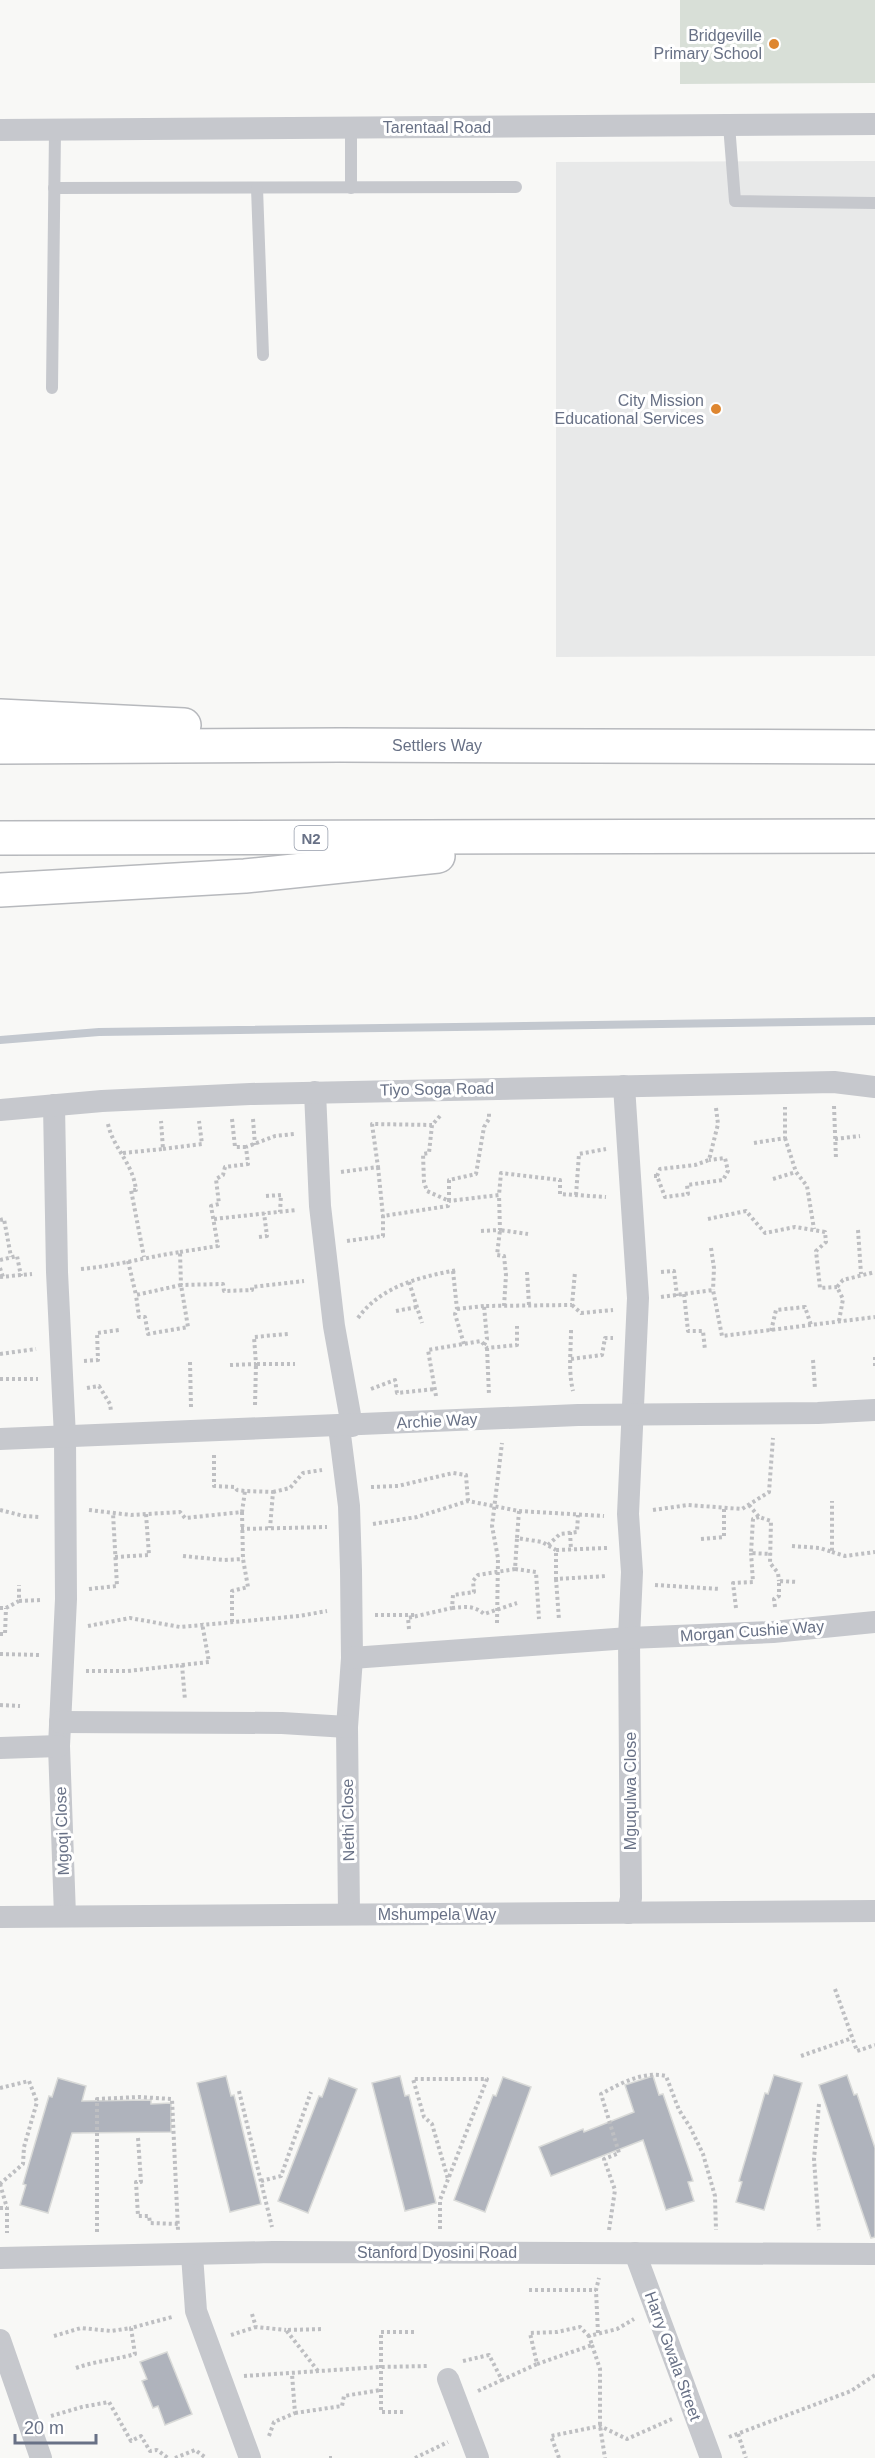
<svg xmlns="http://www.w3.org/2000/svg" width="875" height="2458" font-family="Helvetica,sans-serif">
	<style>
		.built { fill: #e8e9e9 }
		.green { fill: #d8dfd7 }
		.lines { fill: none; stroke-linecap: round; stroke-linejoin: round }
		.stream { stroke: #c3c8cf; stroke-width: 8 }
		.building { fill: #afb3bc; stroke: #d9dad8; stroke-width: 1.5 }
		.highway-casing { stroke: #b7b9bd; stroke-width: 36 }
		.path { stroke: #bebfc2; stroke-width: 4; stroke-dasharray: 3 3; stroke-linecap: butt }
		.lane { stroke: #c6c8cd; stroke-width: 12 }
		.street { stroke: #c6c8cd; stroke-width: 22 }
		.highway { stroke: #fff; stroke-width: 33 }
		.poi-dot { fill: #de8630; stroke: #fff; stroke-width: 2 }
		.labels { text-anchor: middle; dominant-baseline: central; stroke-width: 6; stroke-linejoin: round; paint-order: stroke }
		.shield { fill: #fff; stroke: #959caa; stroke-width: 1.5 }
		.shield-label { font-size: 15px; font-weight: bold; fill: #687186 }
		.poi-label { font-size: 16px; fill: #687186; stroke: #fff; text-anchor: end }
		.street-label { font-size: 16px; fill: #687186; stroke: #fff }
	</style>
	<rect width="100%" height="100%" fill="#f8f8f6"/>
	<!-- built -->
	<polygon class="built" points="875,161 875,656 556,657 556,162"/>
	<!-- green -->
	<polygon class="green" points="680,0 875,0 875,83 680,84"/>
	<g class="lines">
		<!-- stream -->
		<polyline class="stream" points="0,1040 99,1032 875,1021"/>
	</g>
	<!-- building -->
	<g class="building">
		<polygon points="774,2075 802,2083 764,2210 736,2202 742,2182 739,2181 753,2134 765,2093 768,2094"/>
		<polygon points="847,2075 854,2095 857,2094 875,2148 875,2237 871,2238 819,2085"/>
		<polygon points="226,2076 231,2096 234,2095 261,2204 230,2212 197,2083"/>
		<polygon points="400,2076 405,2096 409,2095 436,2203 405,2211 372,2083"/>
		<polygon points="653,2076 659,2095 663,2094 693,2181 688,2182 694,2201 666,2210 643,2140 551,2176 539,2147 583,2129 584,2132 634,2112 625,2085"/>
		<polygon points="503,2077 531,2087 485,2212 454,2200 493,2095 496,2096"/>
		<polygon points="58,2078 86,2086 82,2101 151,2100 151,2104 171,2103 171,2132 72,2133 48,2213 20,2205 26,2185 23,2184 49,2096 52,2097"/>
		<polygon points="329,2078 357,2089 308,2213 278,2201 319,2096 322,2097"/>
		<polygon points="167,2352 192,2414 165,2425 158,2406 153,2408 142,2381 147,2379 140,2362"/>
	</g>
	<g class="lines">
		<defs>
			<g id="highway">
				<polyline points="0,716 184,725"/>
				<polyline points="0,747 340,745 875,747"/>
				<polyline points="0,838 875,836"/>
				<polyline points="0,890 245,876 438,856"/>
			</g>
		</defs>
		<!-- highway casing -->
		<use href="#highway" class="highway-casing"/>
		<!-- path -->
		<g class="path">
			<polyline points="834,1106 836,1159"/>
			<polyline points="440,1116 432,1125 429,1153 423,1154 424,1182 427,1191 449,1201 449,1180 476,1174 484,1127 489,1119 489,1112"/>
			<polyline points="232,1119 235,1147 246,1147"/>
			<polyline points="253,1119 255,1145"/>
			<path d="M 108,1124 C 113,1148 133,1163 136,1190 L 131,1190 L 144,1257"/>
			<polyline points="785,1138 796,1172 807,1186 814,1229"/>
			<polyline points="835,1139 860,1136"/>
			<polyline points="754,1143 785,1138 785,1107"/>
			<polyline points="163,1149 202,1144 199,1121"/>
			<polyline points="123,1153 163,1149 161,1121"/>
			<polyline points="378,1167 383,1216"/>
			<polyline points="341,1172 378,1167 372,1124 432,1125"/>
			<polyline points="654,1176 657,1176 665,1197 688,1194 687,1185 723,1180 728,1171 725,1158 709,1160"/>
			<polyline points="657,1176 660,1169 695,1165 709,1160 718,1124 716,1108"/>
			<polyline points="773,1179 796,1172"/>
			<polyline points="576,1195 579,1154 606,1149"/>
			<polyline points="266,1196 281,1195 280,1212"/>
			<polyline points="214,1219 296,1210"/>
			<polyline points="708,1219 746,1211 765,1233 795,1227 825,1232 826,1242 816,1251 820,1288 837,1287"/>
			<polyline points="0,1220 4,1219 11,1257"/>
			<polyline points="858,1230 861,1274"/>
			<polyline points="481,1231 500,1230 499,1195"/>
			<polyline points="259,1237 267,1236 264,1213"/>
			<polyline points="347,1241 383,1236 383,1216 448,1206 449,1201 499,1195 501,1173 560,1180 560,1194 606,1197"/>
			<polyline points="711,1248 714,1268 713,1290"/>
			<polyline points="180,1252 218,1246 211,1206 219,1204 216,1179 223,1175 225,1167 248,1164 246,1147 275,1136 294,1134"/>
			<polyline points="0,1260 17,1256 21,1276"/>
			<polyline points="128,1261 136,1295 181,1285 188,1327 148,1334 145,1317 139,1317 136,1295"/>
			<polyline points="0,1268 3,1277"/>
			<path d="M 81,1269 C 115,1266 147,1257 180,1252 L 181,1285 L 223,1284 L 224,1291 L 252,1290 L 252,1287 L 304,1281"/>
			<polyline points="453,1271 457,1309 455,1314 464,1344"/>
			<polyline points="527,1272 529,1305"/>
			<polyline points="661,1272 674,1271 677,1296"/>
			<polyline points="0,1277 32,1274"/>
			<polyline points="409,1282 422,1323"/>
			<polyline points="684,1294 688,1331 703,1331 705,1350"/>
			<polyline points="661,1297 713,1290 722,1336 875,1317"/>
			<polyline points="572,1305 581,1313 613,1310"/>
			<polyline points="504,1306 506,1275 504,1256 497,1255 500,1230 528,1234"/>
			<polyline points="457,1309 484,1306"/>
			<polyline points="396,1311 417,1307"/>
			<path d="M 358,1318 C 381,1286 420,1277 457,1270"/>
			<polyline points="839,1321 843,1299 837,1287 843,1280 875,1272"/>
			<path d="M 571,1330 C 571,1352 568,1369 573,1391"/>
			<polyline points="771,1331 776,1310 805,1307 811,1325"/>
			<polyline points="484,1345 487,1339 484,1306 572,1305 575,1272"/>
			<polyline points="487,1348 489,1395"/>
			<polyline points="0,1354 36,1349"/>
			<polyline points="875,1357 875,1369"/>
			<polyline points="571,1359 602,1355 605,1338 613,1338"/>
			<polyline points="813,1360 815,1389"/>
			<polyline points="84,1361 98,1360 97,1333 119,1330"/>
			<polyline points="190,1362 191,1407"/>
			<polyline points="230,1365 256,1364 254,1337 288,1334"/>
			<polyline points="0,1379 38,1379"/>
			<polyline points="87,1388 99,1386 110,1404 111,1411"/>
			<polyline points="371,1389 395,1380 397,1393 435,1389"/>
			<polyline points="436,1396 428,1350 481,1341 487,1348 517,1345 517,1326"/>
			<polyline points="255,1405 256,1364 295,1364"/>
			<polyline points="214,1455 214,1486 235,1487 237,1490 245,1491"/>
			<polyline points="371,1487 398,1486 453,1473 466,1475 468,1501"/>
			<polyline points="273,1492 290,1488 303,1473 322,1470"/>
			<polyline points="749,1505 759,1517 771,1521 770,1563 778,1573 779,1581"/>
			<polyline points="0,1510 24,1516 40,1517"/>
			<polyline points="89,1510 131,1515 180,1512 185,1518 242,1512 245,1491 273,1492 270,1528"/>
			<polyline points="653,1510 688,1505 742,1509 769,1492 773,1438"/>
			<polyline points="519,1511 517,1538 542,1542 556,1550"/>
			<polyline points="759,1517 753,1519 751,1553 771,1554"/>
			<polyline points="373,1524 417,1517 468,1501 519,1511 604,1516"/>
			<polyline points="241,1529 327,1527"/>
			<polyline points="570,1532 571,1550"/>
			<polyline points="701,1539 724,1537 724,1507"/>
			<polyline points="548,1545 560,1534 577,1532 578,1515"/>
			<polyline points="792,1546 820,1548 832,1552 832,1501"/>
			<polyline points="607,1548 556,1550 556,1579 607,1576"/>
			<polyline points="832,1552 845,1556 875,1552"/>
			<polyline points="183,1556 224,1560 243,1559"/>
			<polyline points="115,1557 149,1555 146,1514"/>
			<polyline points="515,1569 536,1572 539,1619"/>
			<polyline points="556,1579 559,1620"/>
			<polyline points="655,1585 720,1589"/>
			<polyline points="89,1589 117,1586 113,1513"/>
			<polyline points="19,1601 42,1600"/>
			<polyline points="775,1607 774,1599 779,1596 779,1581 798,1582"/>
			<polyline points="0,1608 6,1608 19,1601 19,1585"/>
			<path d="M 452,1608 C 465,1607 474,1605 484,1614 L 517,1603"/>
			<polyline points="736,1608 733,1583 753,1582 751,1553"/>
			<polyline points="375,1615 415,1615"/>
			<polyline points="232,1622 232,1591 248,1587 243,1559 242,1512"/>
			<polyline points="497,1623 498,1558 492,1526 502,1443"/>
			<polyline points="88,1626 130,1618 180,1627 299,1616 327,1611"/>
			<polyline points="409,1629 408,1618 452,1608 453,1595 474,1592 473,1581 478,1575 515,1569 517,1538"/>
			<polyline points="0,1634 5,1634 6,1608"/>
			<polyline points="0,1654 40,1655"/>
			<polyline points="182,1665 209,1662 202,1623"/>
			<polyline points="86,1671 128,1671 182,1665 185,1700"/>
			<polyline points="0,1705 20,1706"/>
			<polyline points="835,1989 857,2051 875,2045"/>
			<polyline points="801,2056 852,2038"/>
			<polyline points="0,2088 29,2081 37,2102 24,2147 23,2164 0,2184"/>
			<polyline points="239,2091 272,2227"/>
			<polyline points="819,2104 814,2159 819,2230"/>
			<polyline points="138,2138 141,2182 136,2182 138,2216 149,2216 150,2223 179,2224"/>
			<polyline points="261,2181 281,2176 311,2092"/>
			<polyline points="0,2184 7,2208 7,2233"/>
			<polyline points="0,2208 7,2208"/>
			<polyline points="440,2229 440,2200 487,2079 413,2079 424,2117 432,2124 448,2179"/>
			<path d="M 609,2230 L 615,2190 L 604,2159 L 619,2153 L 601,2094 C 621,2083 643,2071 666,2076 L 679,2110 L 690,2127 L 703,2154 L 715,2196 L 716,2230"/>
			<polyline points="97,2232 97,2099 139,2097 172,2099 178,2230"/>
			<polyline points="529,2290 596,2290"/>
			<polyline points="252,2314 256,2327 286,2330"/>
			<polyline points="598,2333 596,2290 599,2278"/>
			<polyline points="231,2335 256,2327"/>
			<polyline points="54,2336 81,2328 111,2331 131,2328"/>
			<polyline points="592,2345 600,2369 600,2426 605,2458"/>
			<polyline points="463,2361 489,2355 502,2380 537,2364 530,2333 557,2332 580,2327 589,2336"/>
			<polyline points="537,2364 592,2345 589,2336 617,2329 634,2319"/>
			<path d="M 76,2368 C 95,2361 115,2360 135,2354 L 131,2328 L 172,2317"/>
			<polyline points="318,2371 286,2330 324,2329"/>
			<polyline points="244,2376 380,2367 429,2366"/>
			<polyline points="478,2391 502,2380"/>
			<polyline points="403,2412 381,2412 381,2332 416,2332"/>
			<polyline points="295,2413 342,2406 344,2396 380,2390"/>
			<polyline points="51,2416 82,2407 109,2402 131,2441 141,2436 150,2451 157,2450 168,2458"/>
			<polyline points="738,2434 746,2458"/>
			<polyline points="269,2436 274,2422 295,2413 292,2374"/>
			<polyline points="729,2437 851,2391 875,2375"/>
			<polyline points="175,2458 195,2450 206,2458"/>
			<polyline points="329,2458 334,2458"/>
			<polyline points="415,2458 448,2442"/>
			<polyline points="559,2458 551,2436 600,2426 627,2439 672,2419"/>
		</g>
		<!-- lane -->
		<g class="lane">
			<polyline points="729,125 735,201 875,203"/>
			<polyline points="54,188 516,187"/>
			<polyline points="257,188 263,355"/>
			<polyline points="351,188 351,127"/>
			<polyline points="52,388 55,130"/>
		</g>
		<!-- street -->
		<g class="street">
			<polyline points="0,130 875,124"/>
			<polyline points="624,1086 638,1298 628,1514 632,1572 629,1638 631,1898 628,1913"/>
			<polyline points="315,1092 320,1206 334,1326 352,1426"/>
			<polyline points="54,1105 57,1272 65,1437 66,1599 59,1746 65,1916"/>
			<polyline points="0,1110 102,1101 250,1094 834,1082 875,1087"/>
			<polyline points="339,1427 349,1506 351,1570 352,1658 347,1727 349,1914"/>
			<polyline points="0,1439 578,1415 818,1413 875,1410"/>
			<polyline points="352,1658 629,1638 773,1632 875,1622"/>
			<polyline points="60,1722 282,1723 347,1727"/>
			<polyline points="0,1748 59,1746"/>
			<polyline points="0,1917 875,1911"/>
			<polyline points="635,2253 711,2458"/>
			<polyline points="192,2255 196,2311 250,2458"/>
			<polyline points="0,2258 273,2252 875,2254"/>
			<polyline points="0,2340 41,2458"/>
			<polyline points="448,2379 478,2458"/>
		</g>
		<!-- highway -->
		<use href="#highway" class="highway"/>
	</g>
	<!-- markers -->
	<g class="poi-dot">
		<circle cx="774" cy="44" r="6"/>
		<circle cx="716" cy="409" r="6"/>
	</g>
	<g class="labels">
		<!-- shield labels -->
		<rect class="shield" x="294.5" y="826" width="33" height="24" rx="4.5"/>
		<g class="shield-label">
			<text x="311" y="838">N2</text>
		</g>
		<!-- poi labels -->
		<g class="poi-label">
			<text x="762" y="35">Bridgeville<tspan x="762" dy="18">Primary School</tspan></text>
			<text x="704" y="400">City Mission<tspan x="704" dy="18">Educational Services</tspan></text>
		</g>
		<!-- street labels -->
		<g class="street-label">
			<text x="437" y="127">Tarentaal Road</text>
			<text x="437" y="745">Settlers Way</text>
			<text transform="translate(437 1089) rotate(-1)">Tiyo Soga Road</text>
			<text transform="translate(437 1421) rotate(-3)">Archie Way</text>
			<text transform="translate(752 1631) rotate(-4)">Morgan Cushie Way</text>
			<text transform="translate(630 1791) rotate(-90)">Mguqulwa Close</text>
			<text transform="translate(348 1820) rotate(-91)">Nethi Close</text>
			<text transform="translate(62 1831) rotate(-92)">Mgoqi Close</text>
			<text x="437" y="1914">Mshumpela Way</text>
			<text x="437" y="2252">Stanford Dyosini Road</text>
			<text transform="translate(673 2356) rotate(70)">Harry Gwala Street</text>
		</g>
	</g>
	<!-- scale -->
	<path d="M15 2434v9h81v-9" fill="none" stroke="#687186" stroke-width="3"/>
	<text x="24" y="2434" font-size="18" fill="#687186" stroke="#ffffff" stroke-width="4.5" paint-order="stroke">20 m</text>
</svg>
